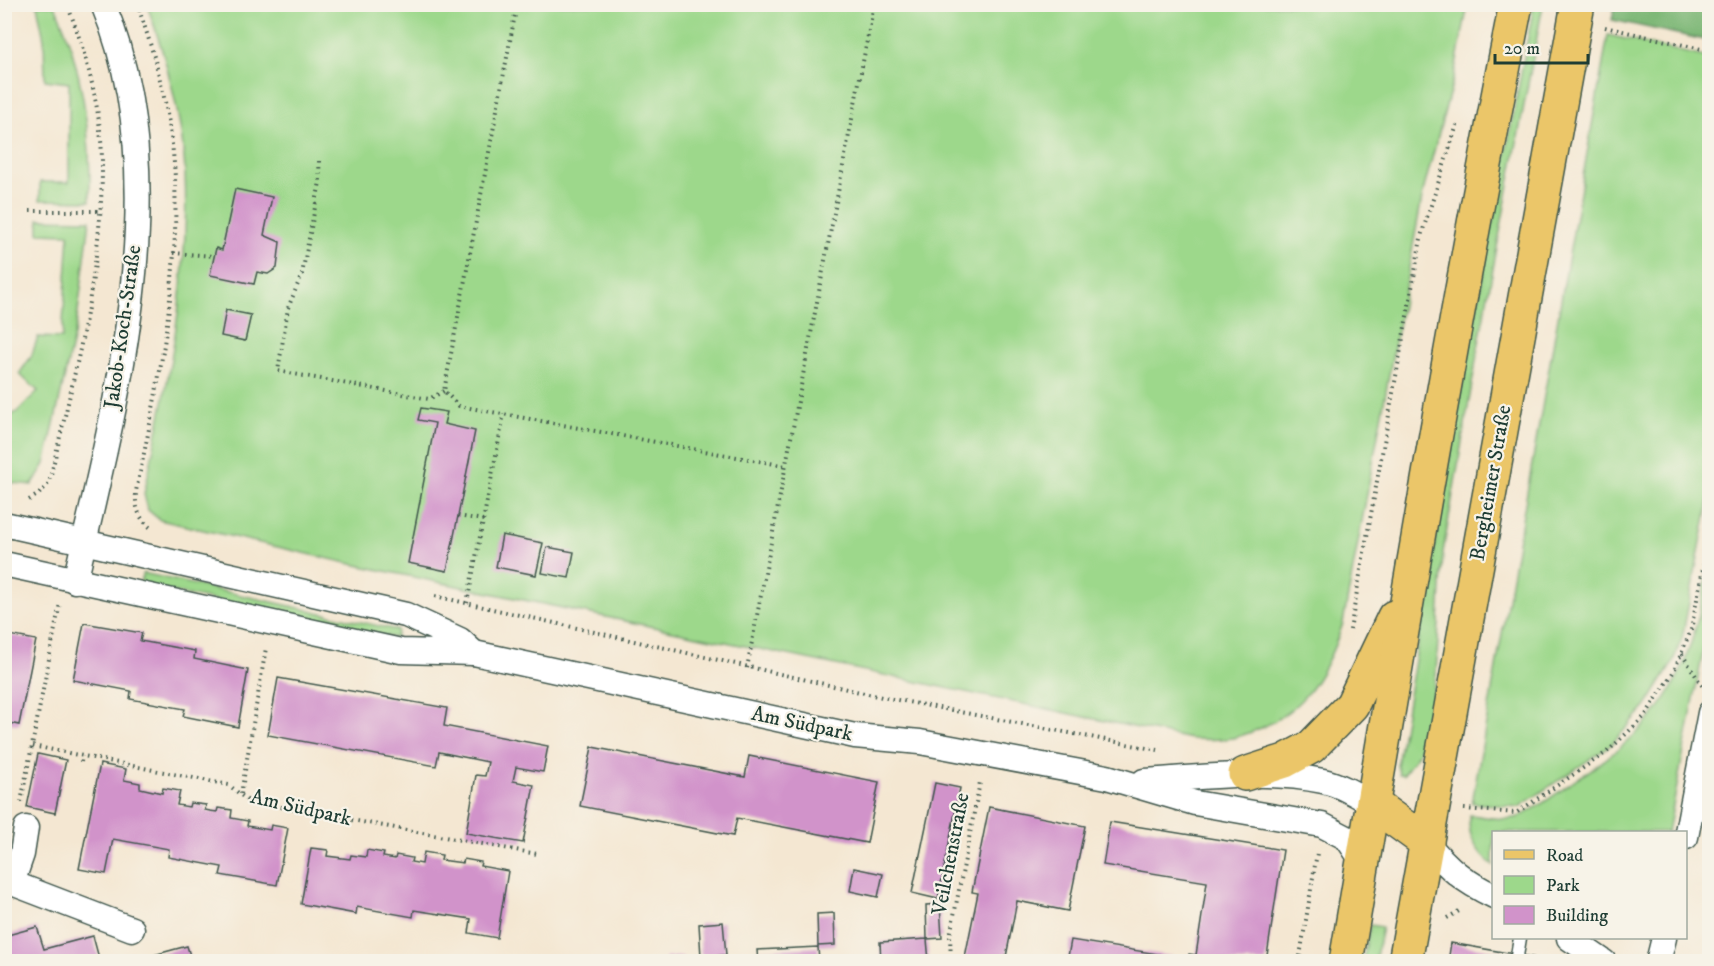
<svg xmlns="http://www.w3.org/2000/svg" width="1714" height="966" font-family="'IM FELL DW Pica',serif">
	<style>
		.green { fill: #9dd88b; stroke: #5e8a60; stroke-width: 1.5 }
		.forest { fill: #7eb877; stroke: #4e7a56; stroke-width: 1.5 }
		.building { fill: #d193ca }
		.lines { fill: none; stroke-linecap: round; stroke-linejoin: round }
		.service-casing { stroke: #3f564c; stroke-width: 15 }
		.minor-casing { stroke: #3f564c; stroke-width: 27 }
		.primary-casing { stroke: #3f564c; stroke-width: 36 }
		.path { stroke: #3f564c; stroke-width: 4; stroke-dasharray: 1.5 4.5; stroke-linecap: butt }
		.service { stroke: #fff; stroke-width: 12 }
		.minor { stroke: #fff; stroke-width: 24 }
		.primary { stroke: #ebc669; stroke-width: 33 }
		.labels { text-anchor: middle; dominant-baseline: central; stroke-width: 4.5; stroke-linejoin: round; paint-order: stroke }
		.street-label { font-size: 21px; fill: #1f3d34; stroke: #f7f3e8 }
	</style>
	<rect width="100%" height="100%" fill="#f7f3e8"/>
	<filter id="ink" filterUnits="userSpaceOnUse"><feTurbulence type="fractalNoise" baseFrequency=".0167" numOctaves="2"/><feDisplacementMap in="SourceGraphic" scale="12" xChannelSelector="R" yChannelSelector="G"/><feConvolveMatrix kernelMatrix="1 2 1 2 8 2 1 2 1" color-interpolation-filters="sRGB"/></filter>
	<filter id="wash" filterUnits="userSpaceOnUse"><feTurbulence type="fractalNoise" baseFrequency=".008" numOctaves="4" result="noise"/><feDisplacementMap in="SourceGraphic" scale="24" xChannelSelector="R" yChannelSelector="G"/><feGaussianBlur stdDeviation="1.35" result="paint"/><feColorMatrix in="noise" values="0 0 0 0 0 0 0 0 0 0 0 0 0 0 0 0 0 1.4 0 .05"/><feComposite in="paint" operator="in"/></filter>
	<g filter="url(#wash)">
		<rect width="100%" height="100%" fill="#f4e7d2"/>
		<!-- green -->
		<g class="green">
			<path d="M 37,5 L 55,5 C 83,68 91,132 90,201 L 40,200 L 40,182 L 69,182 L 69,83 L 45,80 L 44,39 Z"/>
			<path d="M 147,5 L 1468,5 L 1453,80 L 1423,192 L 1343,623 C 1324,680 1299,719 1237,737 C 1224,741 1205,739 1191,739 L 356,565 L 160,520 L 148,510 L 144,494 C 167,388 190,282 185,173 C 183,120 165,54 147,5 Z"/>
			<polygon points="1534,5 1543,5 1480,337 1443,552 1436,674 1428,727 1417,756 1403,775 1399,774 1397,765 1465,369"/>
			<polygon points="1608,35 1709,58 1710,496 1682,638 1672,664 1646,706 1611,745 1519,807 1472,803"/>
			<polygon points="39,219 90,220 76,326 65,375 45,464 32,485 5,482 5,419 17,412 38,391 19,374 31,357 38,337 62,338 69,234 39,233"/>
			<path d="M 1709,563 L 1709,621 L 1668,832 L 1494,832 L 1493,865 C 1477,853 1466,835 1470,815 C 1483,816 1502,821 1515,818 C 1529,815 1564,788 1577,779 C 1672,717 1690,672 1709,563 Z"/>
			<polygon points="143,573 397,630 396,638 140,585"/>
			<polygon points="1370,925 1382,927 1375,961 1363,961"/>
		</g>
		<!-- forest -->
		<polygon class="forest" points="1615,5 1709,5 1709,41 1612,20"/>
		<g id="blocks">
			<!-- building -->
			<g class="building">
				<polygon points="235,189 272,197 264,235 280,242 277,268 268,274 257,272 254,284 210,275 216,248 222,250"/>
				<polygon points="226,310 251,315 245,341 221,336"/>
				<polygon points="421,408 447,412 444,424 475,431 447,571 408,563 435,423 418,420"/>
				<polygon points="502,535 543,543 536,575 496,567"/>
				<polygon points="547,547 574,552 569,578 542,573"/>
				<polygon points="84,623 142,633 140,641 195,651 194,659 248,670 238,727 183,716 185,709 130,699 131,691 73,680"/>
				<polygon points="4,634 36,640 19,725 9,723 6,742"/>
				<polygon points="278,678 447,708 444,726 548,746 543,772 516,767 513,781 534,785 523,843 466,833 476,775 485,776 488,762 439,752 436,766 268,735"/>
				<polygon points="592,747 745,777 749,756 879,782 867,843 737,818 733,836 580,806"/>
				<polygon points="38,754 66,760 55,813 27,807"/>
				<polygon points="100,764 126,769 124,780 140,783 140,788 162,793 163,788 180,791 177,805 189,807 190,803 206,805 205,810 210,811 217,812 218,808 232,810 231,818 248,821 247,826 270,830 271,825 288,828 277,885 220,875 222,867 168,857 169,849 113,839 106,874 79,869"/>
				<polygon points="935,783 960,788 938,899 912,893"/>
				<polygon points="989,807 1085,826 1068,911 1017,901 1005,962 964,962 978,893 972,892"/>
				<polygon points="1110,822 1283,850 1266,962 1067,962 1071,940 1188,959 1189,954 1196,955 1207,882 1103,865"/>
				<polygon points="311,848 328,850 327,856 350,859 351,855 366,857 367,850 384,853 383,857 395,859 396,855 412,858 411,862 422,864 424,852 442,855 441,860 463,863 464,859 481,862 480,866 508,871 497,938 469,933 471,919 414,910 413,917 357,907 356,914 301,904"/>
				<polygon points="854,868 883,874 878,897 850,891"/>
				<polygon points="940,904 942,938 927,939 929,962 881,962 880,942 927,939 926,905"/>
				<polygon points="834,913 835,945 818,946 817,914"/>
				<polygon points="723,922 726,955 701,957 699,924"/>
				<polygon points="37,927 44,949 93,936 100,962 4,962 4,936"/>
				<polygon points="1451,943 1548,960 1547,962 1448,962"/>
				<polygon points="187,946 192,962 132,962 150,956"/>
				<polygon points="818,947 819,962 758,962 757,950"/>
				<polygon points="682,956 683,959 698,958 698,962 665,962 665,958"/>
			</g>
		</g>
	</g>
	<g filter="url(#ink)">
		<use href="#blocks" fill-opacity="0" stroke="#3f564c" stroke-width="1.5"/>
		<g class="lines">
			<defs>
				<polyline id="service" points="1516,962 1520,938"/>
				<g id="minor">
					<polyline points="4,524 406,615 460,640 474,653"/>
					<polyline points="4,564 401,651 474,653 855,736 920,742 1107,777 1195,803 1322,825 1347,838 1363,862"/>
					<path d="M 75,581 C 116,403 177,180 103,4"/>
					<path d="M 1144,781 C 1203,777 1264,769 1323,781 C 1341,785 1357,795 1373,804"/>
					<polyline points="1686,837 1710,713"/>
					<path d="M 1427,843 C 1449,869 1463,881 1494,896"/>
					<polyline points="12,883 22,854 26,828"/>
					<polyline points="4,886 12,883 132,929"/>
					<polyline points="1569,938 1604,962"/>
					<polyline points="1658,962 1664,938"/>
				</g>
				<g id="primary">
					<polyline points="1245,774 1285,761 1311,747 1352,705 1394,617"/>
					<polyline points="1373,804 1427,843"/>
					<path d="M 1346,962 C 1400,642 1453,322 1516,4"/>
					<polyline points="1405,962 1578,4"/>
				</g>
			</defs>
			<!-- service casing -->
			<use href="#service" class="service-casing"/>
			<!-- minor casing -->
			<use href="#minor" class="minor-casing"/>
			<!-- primary casing -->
			<use href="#primary" class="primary-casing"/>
			<!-- path -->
			<g class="path">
				<path d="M 137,4 C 157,60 172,119 175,178 C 179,284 158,389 136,491 C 135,506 138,518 151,528"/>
				<polyline points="517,4 444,391 459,406 786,466"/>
				<polyline points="1605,27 1710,51"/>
				<polyline points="319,161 320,182 302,274 288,308 278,371 429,399 444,391"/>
				<polyline points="30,211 100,211"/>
				<polyline points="173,253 214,256"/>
				<path d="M 29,500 L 39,494 L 49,483 C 74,377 103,269 102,160 C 101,107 86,53 67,4"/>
				<polyline points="458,516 483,520"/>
				<polyline points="435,596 882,697 1158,750"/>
				<polyline points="467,603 504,414"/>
				<polyline points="1350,630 1422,233 1457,125"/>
				<polyline points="1682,654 1703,687"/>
				<polyline points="747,668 874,4"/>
				<polyline points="33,746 229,785 248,801 537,854"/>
				<polyline points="81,762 82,756"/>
				<polyline points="241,794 266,648"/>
				<polyline points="21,802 60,603"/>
				<polyline points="1464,809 1516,813 1607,752 1645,716 1674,671 1691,630 1710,533"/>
				<polyline points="1447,918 1461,910"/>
				<polyline points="951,962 950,936 980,782"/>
				<polyline points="1299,962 1317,853"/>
			</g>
			<!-- service -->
			<use href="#service" class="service"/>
			<!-- minor -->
			<use href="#minor" class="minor"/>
			<!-- primary -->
			<use href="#primary" class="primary"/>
		</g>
	</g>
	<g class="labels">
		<!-- street labels -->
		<g class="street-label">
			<text transform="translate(123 327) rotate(-82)">Jakob-Koch-Straße</text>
			<text transform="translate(1491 483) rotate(-80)">Bergheimer Straße</text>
			<text transform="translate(802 724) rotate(12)">Am Südpark</text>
			<text transform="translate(301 808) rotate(13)">Am Südpark</text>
			<text transform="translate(951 854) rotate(-79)">Veilchenstraße</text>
		</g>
	</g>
	<!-- margin -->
	<rect width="1714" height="966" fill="none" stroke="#f7f3e8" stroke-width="24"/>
	<!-- legend -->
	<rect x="1492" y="831" width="195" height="108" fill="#f7f3e8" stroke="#a1aaa0" stroke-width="1.5"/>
	<rect x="1504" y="850" width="30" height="9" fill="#ebc669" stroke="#a1aaa0" stroke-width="1.5"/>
	<text x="1546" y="861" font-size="18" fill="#1f3d34">Road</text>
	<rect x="1504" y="876" width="30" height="18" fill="#9dd88b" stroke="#a1aaa0" stroke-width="1.5"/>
	<text x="1546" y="891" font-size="18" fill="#1f3d34">Park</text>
	<rect x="1504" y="906" width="30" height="18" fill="#d193ca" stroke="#a1aaa0" stroke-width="1.5"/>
	<text x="1546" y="921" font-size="18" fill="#1f3d34">Building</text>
	<!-- scale -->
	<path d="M1495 54v9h93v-9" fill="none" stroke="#1f3d34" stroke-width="3"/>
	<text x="1504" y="54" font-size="18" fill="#1f3d34" stroke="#f7f3e8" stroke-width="4.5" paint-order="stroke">20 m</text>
</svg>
